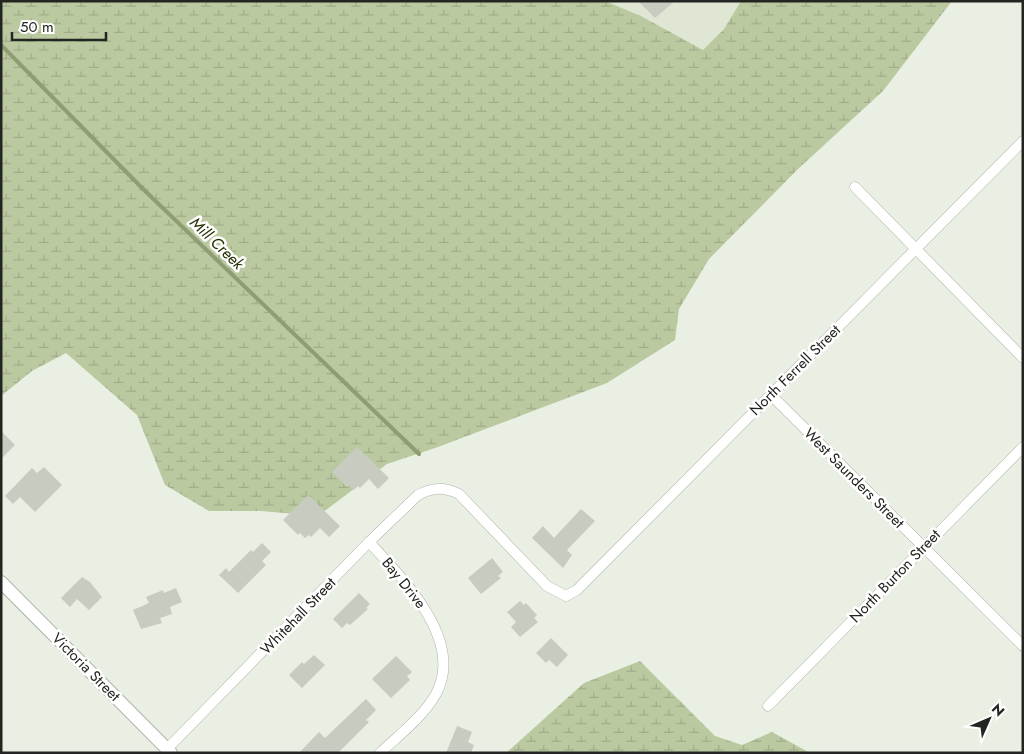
<svg xmlns="http://www.w3.org/2000/svg" width="1024" height="754" font-family="Jost,sans-serif">
	<style>
		.built { fill: #dfe6d3 }
		.wetland { fill: url(#wetland-marsh) }
		.lines { fill: none; stroke-linecap: round; stroke-linejoin: round }
		.stream { stroke: #8f9d74; stroke-width: 4 }
		.building { fill: #c8ccc0 }
		.minor-casing { stroke: #b0b4a9; stroke-width: 11 }
		.tertiary-casing { stroke: #b0b4a9; stroke-width: 14 }
		.minor { stroke: #fff; stroke-width: 10 }
		.tertiary { stroke: #fff; stroke-width: 12 }
		.labels { text-anchor: middle; dominant-baseline: central; stroke-width: 5; stroke-linejoin: round; paint-order: stroke }
		.street-label { font-size: 15px; fill: #232520; stroke: #fff }
		.water-label { font-size: 16px; font-style: italic; fill: #243000; stroke: #fff }
	</style>
	<defs>
		<pattern id="wetland-marsh" width="20" height="14" patternUnits="userSpaceOnUse" patternTransform="scale(1.25)"><rect width="20" height="14" fill="#bbc9a0"/><path d="M1 5h8M5 5V1M11 12h8M15 12V8" fill="none" stroke="#a0ac8a"/></pattern>
	</defs>
	<rect width="100%" height="100%" fill="#eaefe3"/>
	<!-- built -->
	<polygon class="built" points="605,1 741,1 724,29 703,50 641,16"/>
	<!-- wetland -->
	<g class="wetland">
		<polygon points="1,1 605,1 641,16 703,50 724,29 741,1 952,1 883,91 798,169 709,259 679,309 675,340 607,383 438,447 387,464 318,516 261,511 209,511 165,485 137,415 66,353 32,371 1,396"/>
		<polygon points="640,661 715,736 742,745 772,732 810,753 506,753 584,683"/>
	</g>
	<g class="lines">
		<!-- stream -->
		<polyline class="stream" points="1,45 143,189 419,454"/>
	</g>
	<!-- building -->
	<g class="building">
		<polygon points="638,1 675,1 655,18"/>
		<polygon points="1,431 15,445 1,459"/>
		<polygon points="357,447 389,478 378,489 369,479 360,488 358,486 354,490 349,485 347,487 332,472"/>
		<polygon points="44,467 62,485 35,512 20,497 13,504 5,496 32,468 37,473"/>
		<polygon points="308,495 340,526 329,537 320,528 311,537 309,535 305,538 300,533 298,535 283,520"/>
		<polygon points="581,509 595,521 567,550 572,555 563,568 532,538 543,526 554,538"/>
		<polygon points="262,543 271,552 262,561 266,565 238,593 219,575 226,568 229,572 251,550 253,552"/>
		<polygon points="492,558 503,572 498,576 501,578 481,594 468,578"/>
		<polygon points="82,577 90,582 102,597 89,610 77,599 70,607 61,598"/>
		<polygon points="176,588 182,602 170,607 172,614 160,618 162,623 141,629 133,610 149,603 146,597 163,590 164,593"/>
		<polygon points="359,593 370,604 366,608 368,609 350,625 347,623 342,628 333,619"/>
		<polygon points="520,601 524,605 526,603 537,615 534,618 538,622 520,637 511,627 516,622 507,612"/>
		<polygon points="551,638 568,655 557,667 549,660 546,663 536,653"/>
		<polygon points="314,655 325,665 302,688 289,675 302,662 304,664"/>
		<polygon points="396,656 412,672 407,676 410,680 391,698 372,679"/>
		<polygon points="366,699 376,710 366,720 369,722 338,753 299,753 319,732 325,738"/>
		<polygon points="457,726 472,732 468,742 474,745 471,753 446,753"/>
	</g>
	<g class="lines">
		<defs>
			<g id="minor">
				<polyline points="855,187 1023,358"/>
				<polyline points="771,395 1023,646"/>
				<path d="M 369,542 C 403,579 465,640 436,694 C 423,717 399,735 380,753"/>
				<polyline points="768,706 1023,447"/>
				<path d="M 167,749 L 369,542 L 418,495 C 433,487 444,487 459,494 L 547,586 L 566,596 L 577,590 L 1023,141"/>
			</g>
			<polyline id="tertiary" points="1,582 171,753"/>
		</defs>
		<!-- minor casing -->
		<use href="#minor" class="minor-casing"/>
		<!-- tertiary casing -->
		<use href="#tertiary" class="tertiary-casing"/>
		<!-- minor -->
		<use href="#minor" class="minor"/>
		<!-- tertiary -->
		<use href="#tertiary" class="tertiary"/>
	</g>
	<g class="labels">
		<!-- street labels -->
		<g class="street-label">
			<text transform="translate(795 370) rotate(-45)">North Ferrell Street</text>
			<text transform="translate(854 478) rotate(45)">West Saunders Street</text>
			<text transform="translate(895 576) rotate(-46)">North Burton Street</text>
			<text transform="translate(404 583) rotate(51)">Bay Drive</text>
			<text transform="translate(298 616) rotate(-46)">Whitehall Street</text>
			<text transform="translate(86 667) rotate(45)">Victoria Street</text>
		</g>
		<!-- water labels -->
		<g class="water-label">
			<text transform="translate(217 243) rotate(44)">Mill Creek</text>
		</g>
	</g>
	<!-- border -->
	<rect width="1024" height="754" fill="none" stroke="#232520" stroke-width="5"/>
	<!-- north arrow -->
	<g transform="translate(989 719) rotate(45)" stroke="#ffffff" stroke-width="4" paint-order="stroke">
	<path d="M0-4L9 19L0 12L-9 19Z" fill="#232520"/>
	<text y="-8" font-size="14" font-weight="bold" text-anchor="middle" fill="#232520">N</text>
	</g>
	<!-- scale -->
	<path d="M12 32v8h94v-8" fill="none" stroke="#232520" stroke-width="2.5"/>
	<text x="20" y="32" font-size="15" fill="#232520" stroke="#ffffff" stroke-width="4" paint-order="stroke">50 m</text>
</svg>
